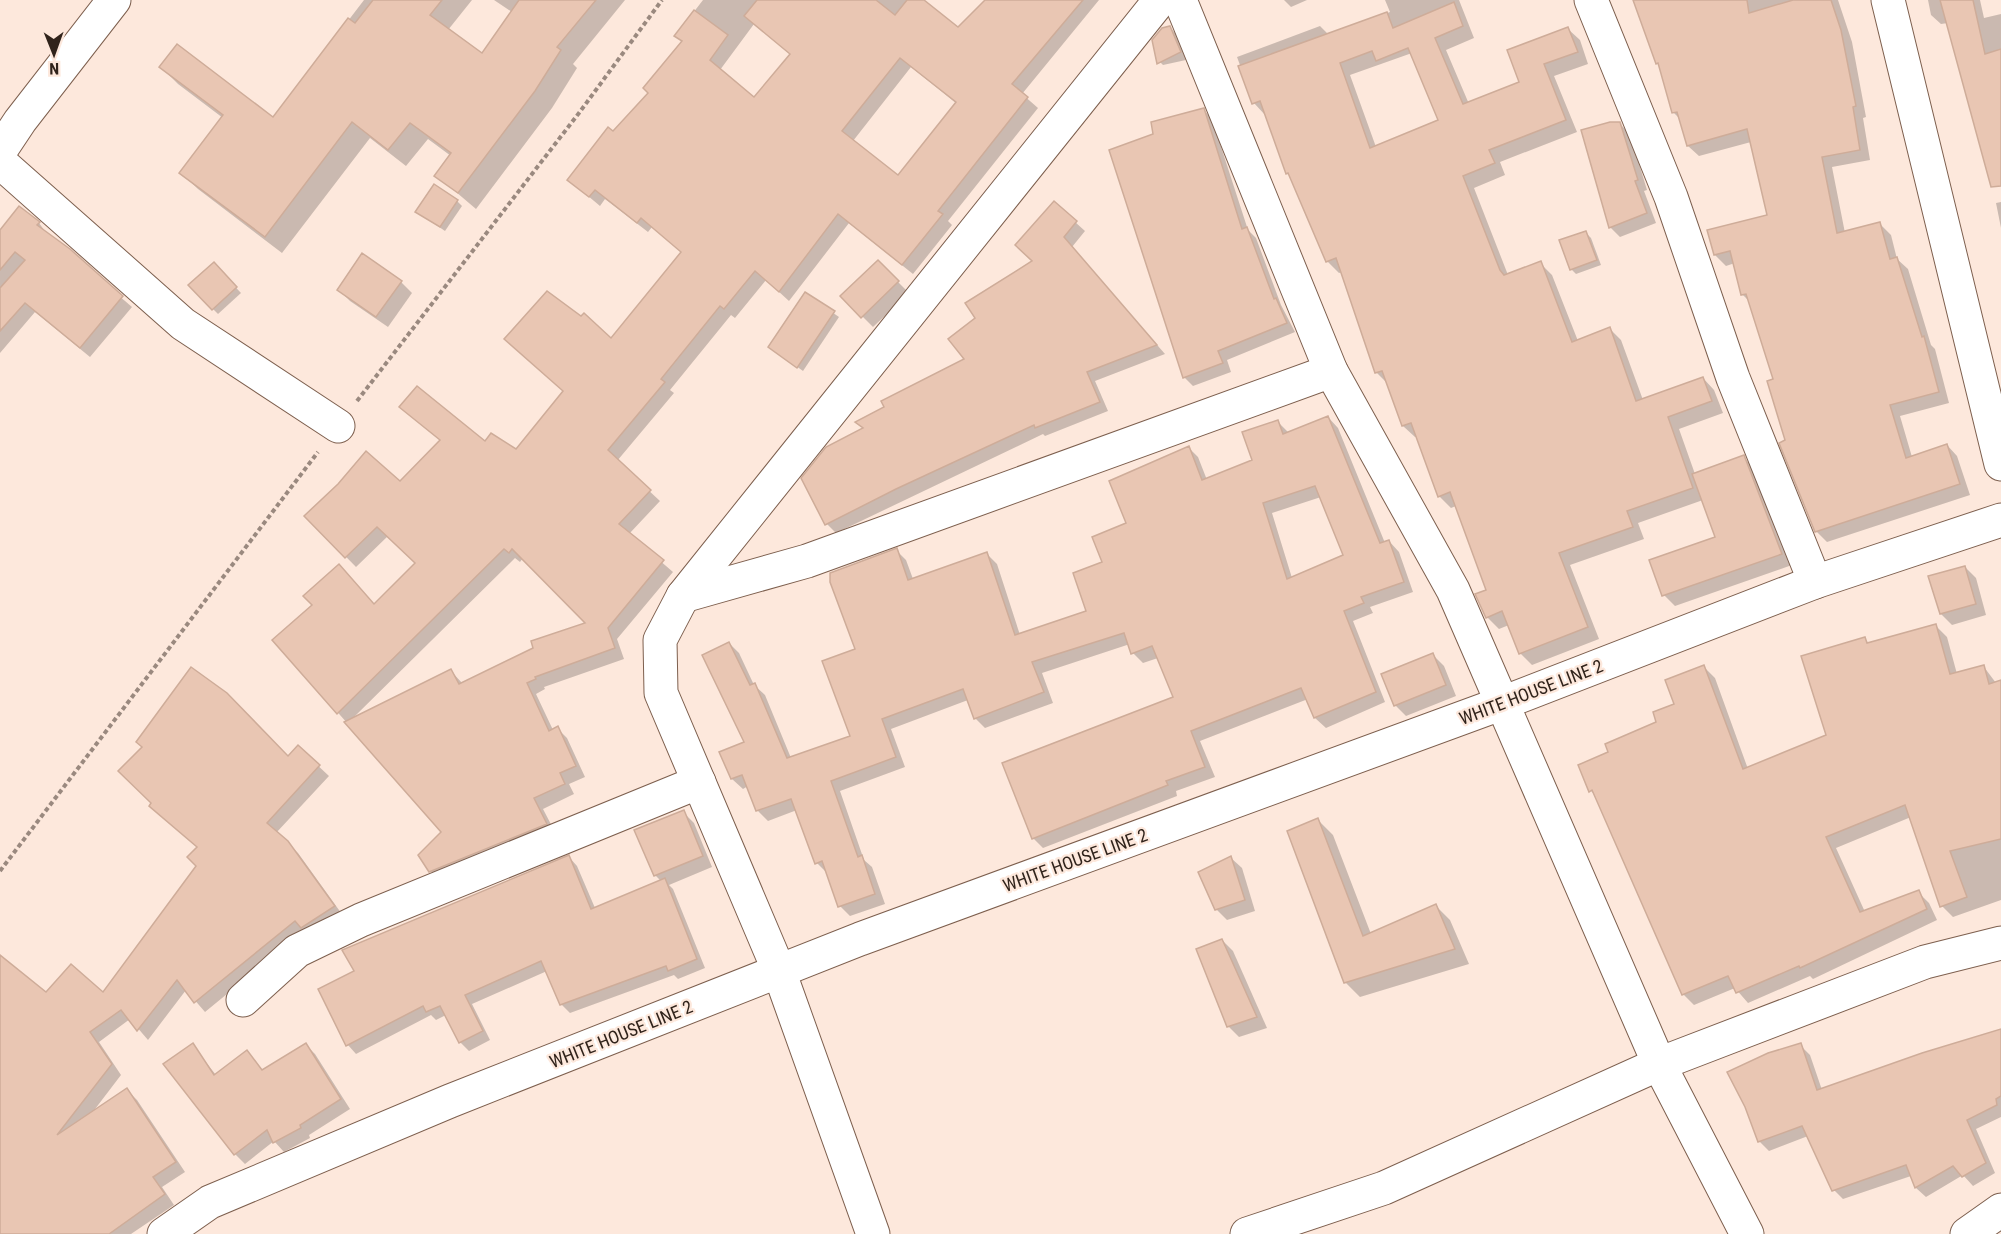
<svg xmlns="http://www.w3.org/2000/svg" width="2001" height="1234" font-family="'Roboto Condensed',sans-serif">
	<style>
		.shadow { fill: #0003; fill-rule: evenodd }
		.building { fill: #e9c6b3; stroke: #ceac99; stroke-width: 1.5; fill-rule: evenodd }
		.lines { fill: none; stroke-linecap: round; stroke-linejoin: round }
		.street-casing { stroke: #7d5f4e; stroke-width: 35 }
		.path { stroke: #9a897f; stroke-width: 4; stroke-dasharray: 4.5 3; stroke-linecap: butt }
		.street { stroke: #fff; stroke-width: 33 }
		.labels { text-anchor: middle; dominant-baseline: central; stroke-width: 4.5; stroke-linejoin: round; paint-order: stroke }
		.street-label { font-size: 18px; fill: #30231b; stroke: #fde8dc }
	</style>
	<rect width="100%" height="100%" fill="#fde8dc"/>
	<!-- shadow -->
	<g class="shadow">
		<polygon points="364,0 472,0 448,30 482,56 512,12 494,0 625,0 573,64 577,68 552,108 476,209 436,175 451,156 428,139 406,166 370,138 282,253 198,189 181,173 223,118 178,84 161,67 273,119"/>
		<path d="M 703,0 L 922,0 L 958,29 L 987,0 L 1099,0 L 1022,94 L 1038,108 L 948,221 L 952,225 L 913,274 L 849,223 L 789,301 L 766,280 L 735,318 L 731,315 L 670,390 L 674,393 L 617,461 L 660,501 L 629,534 L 673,572 L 617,639 L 624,659 L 544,687 L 545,689 L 536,694 L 553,730 L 557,728 L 567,738 L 585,777 L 569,784 L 574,794 L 543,809 L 556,834 L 441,881 L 431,871 L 443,832 L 274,640 L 375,605 L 417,563 L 388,536 L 356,567 L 306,516 L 400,483 L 441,441 L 401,407 L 485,443 L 516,451 L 683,253 L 652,227 L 648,232 L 605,199 L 600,206 L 569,180 L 650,93 L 683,42 L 676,35 ZM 754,24 L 791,55 L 755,99 L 720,70 ZM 911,67 L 957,104 L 899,177 L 853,141 ZM 515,558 L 520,562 L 523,558 L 587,623 L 463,684 L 451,671 L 353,718 Z"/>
		<polygon points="1284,0 1307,0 1291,7"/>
		<path d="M 1385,0 L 1459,0 L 1474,38 L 1446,50 L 1469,104 L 1521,83 L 1568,29 L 1580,40 L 1588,64 L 1554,76 L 1577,132 L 1500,162 L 1505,175 L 1474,188 L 1508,275 L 1540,263 L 1552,275 L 1578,341 L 1610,329 L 1621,340 L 1643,400 L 1703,378 L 1714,390 L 1723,413 L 1679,429 L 1695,474 L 1743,457 L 1754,468 L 1792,565 L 1675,606 L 1664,595 L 1717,538 L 1703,500 L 1638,523 L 1644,539 L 1570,565 L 1599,639 L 1532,665 L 1520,653 L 1509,625 L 1499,629 L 1487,617 L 1488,591 L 1456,506 L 1451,508 L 1439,496 L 1418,436 L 1415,437 L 1403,426 L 1389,385 L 1376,372 L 1343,272 L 1339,273 L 1327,261 L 1292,178 L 1287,173 L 1265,115 L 1254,103 L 1237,57 L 1320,26 L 1329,35 L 1390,12 ZM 1412,53 L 1440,121 L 1376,147 L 1350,75 Z"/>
		<polygon points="1635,0 1838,0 1852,42 1866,117 1863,118 1870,160 1832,167 1845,233 1880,224 1891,235 1897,259 1908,269 1931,345 1935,349 1949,403 1900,416 1912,457 1947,445 1957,456 1970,495 1827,542 1816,531 1787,441 1775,380 1751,303 1742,294 1735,263 1726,266 1715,255 1769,216 1751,142 1699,156 1688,146 1681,120 1674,113 1661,66"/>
		<polygon points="1928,0 1980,0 1984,18 2001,14 2001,147 1948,23 1941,24 1931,15"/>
		<polygon points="1170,27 1175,33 1186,60 1163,65 1158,60"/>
		<polygon points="1203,109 1212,119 1248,230 1256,238 1281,305 1295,332 1227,360 1231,372 1193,386 1184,377 1155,135"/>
		<polygon points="1620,124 1630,134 1647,190 1644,191 1656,223 1620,237 1610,227"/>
		<polygon points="457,201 462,206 445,231 417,212"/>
		<polygon points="2001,202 2001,228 1996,203"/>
		<polygon points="1054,203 1085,231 1072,247 1165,354 1095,381 1108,411 1045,436 1043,434 836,533 827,524 803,479 864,429 857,422 967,359 977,318 1034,261"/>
		<polygon points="39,223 47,234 132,307 90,357 35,312 0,353 0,233"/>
		<polygon points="1586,233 1591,238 1601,265 1576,274 1571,269"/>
		<polygon points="878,262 909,293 873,327 842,296"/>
		<polygon points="214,264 241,293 218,314 190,286"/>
		<polygon points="401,282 412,293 388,327 350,301 339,290"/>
		<polygon points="806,294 839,317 803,371 773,349"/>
		<path d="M 1328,417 L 1338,428 L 1385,543 L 1389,541 L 1399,552 L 1413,592 L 1370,607 L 1373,613 L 1353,621 L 1385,702 L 1326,728 L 1315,718 L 1308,699 L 1200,741 L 1215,777 L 1176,791 L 1177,796 L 1043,848 L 1033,838 L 1175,698 L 1158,658 L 1143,663 L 1133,653 L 1130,644 L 1042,673 L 1053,703 L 985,728 L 975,718 L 968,700 L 891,729 L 905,767 L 840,791 L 864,860 L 872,867 L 885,904 L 850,916 L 840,906 L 827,873 L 817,863 L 797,810 L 768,821 L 758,811 L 748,786 L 743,789 L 732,779 L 721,752 L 746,743 L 729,643 L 739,653 L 754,685 L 765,695 L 791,758 L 852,737 L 857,650 L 896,550 L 906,560 L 913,579 L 987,554 L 997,564 L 1020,635 L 1088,612 L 1104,563 L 1128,524 L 1188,447 L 1198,457 L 1207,480 L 1254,461 L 1278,422 L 1289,433 ZM 1321,497 L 1345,556 L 1292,578 L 1272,513 Z"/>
		<polygon points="1965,567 1976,578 1986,615 1952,625 1941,614 1930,577"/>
		<polygon points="1936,626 1947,637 1957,674 1984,667 1996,683 2001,682 2001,900 1953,917 1942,906 1911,817 1836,848 1865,912 1918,892 1929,903 1937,920 1813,979 1810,976 1748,1003 1735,988 1694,1005 1683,994 1597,797 1591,791 1580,765 1610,753 1658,723 1704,667 1715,678 1748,769 1828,736 1864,639 1870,644"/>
		<polygon points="1433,655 1444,666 1456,696 1406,716 1395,705"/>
		<polygon points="298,747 329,776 276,833 298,853 344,917 305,930 205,1012 186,990 148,1040 130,1019 99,1042 121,1075 92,1113 127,1090 137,1100 185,1172 162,1187 174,1205 131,1234 0,1234 0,957 46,995 103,994 198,866 198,848 151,806 288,758"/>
		<polygon points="683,812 694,823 712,867 669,885 673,889 705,968 678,979 674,975 570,1013 561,1004 547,971 472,1004 490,1040 469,1051 460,1042 446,1015 436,1020 431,1015 356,1054 348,1045 569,857 577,866 595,908 661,881 655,875"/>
		<polygon points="1318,820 1333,835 1371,934 1435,905 1450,920 1469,964 1360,997 1345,982"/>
		<polygon points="1231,858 1242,868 1255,911 1227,920 1216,909"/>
		<polygon points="1222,940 1233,951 1267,1028 1239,1037 1228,1026"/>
		<polygon points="2001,1030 2001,1117 1976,1129 1995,1173 1973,1186 1963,1175 1926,1197 1916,1188 1911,1176 1843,1199 1834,1190 1808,1136 1769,1151 1759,1141 1800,1045 1810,1055 1822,1090"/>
		<polygon points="305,1044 315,1054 350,1109 309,1135 310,1138 284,1152 274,1141 245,1164 235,1154 192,1045 216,1075 247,1052 263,1071"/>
	</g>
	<!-- building -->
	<g class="building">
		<polygon points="373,0 442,0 430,15 482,53 519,0 596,0 557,47 561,50 535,91 458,193 434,176 451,153 410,123 388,150 352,122 265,237 179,173 223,115 159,67 177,44 273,117 348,18 355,23"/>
		<path d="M 757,0 L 876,0 L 895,15 L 907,0 L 924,0 L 958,27 L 985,0 L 1083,0 L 1012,84 L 1028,97 L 938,211 L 943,214 L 902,265 L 838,214 L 779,292 L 755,271 L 724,309 L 720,306 L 661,379 L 665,382 L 608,450 L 651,490 L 619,524 L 664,560 L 608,628 L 615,648 L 535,677 L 536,679 L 527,683 L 549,731 L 558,726 L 576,766 L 560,773 L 565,784 L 534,798 L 547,824 L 429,872 L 418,855 L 441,832 L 344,722 L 451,669 L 459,684 L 533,648 L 531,641 L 585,623 L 512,549 L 509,553 L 504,549 L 337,714 L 272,640 L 312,605 L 303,596 L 339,564 L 374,604 L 415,563 L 377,527 L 345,558 L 304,516 L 338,484 L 366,451 L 400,481 L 440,440 L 399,407 L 417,386 L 485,441 L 491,433 L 516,449 L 563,391 L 504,339 L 547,291 L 581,316 L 584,313 L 611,338 L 681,252 L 641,218 L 637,223 L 595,190 L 589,197 L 567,180 L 608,127 L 613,131 L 648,93 L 643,88 L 682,41 L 674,36 L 694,10 L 728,35 L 710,60 L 754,97 L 790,54 L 744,16 ZM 900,58 L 956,102 L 898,175 L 842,131 Z"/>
		<polygon points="1633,0 1747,0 1749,13 1793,0 1831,0 1841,30 1856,106 1853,107 1860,150 1822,157 1837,233 1880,222 1890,259 1897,257 1922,337 1924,336 1939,392 1890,405 1906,458 1947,444 1960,484 1815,532 1779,443 1785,440 1767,381 1773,379 1746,294 1741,295 1730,251 1714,255 1707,230 1767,215 1747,129 1687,146 1677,112 1672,113 1658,63 1656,64"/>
		<polygon points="1940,0 1973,0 1985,54 2001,49 2001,186 1991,187"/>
		<path d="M 1454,2 L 1463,26 L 1435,38 L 1463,104 L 1519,82 L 1507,50 L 1568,27 L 1578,52 L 1544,64 L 1566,120 L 1489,150 L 1495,163 L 1463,176 L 1500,270 L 1504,275 L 1541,261 L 1572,342 L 1610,327 L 1636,401 L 1703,377 L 1712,401 L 1668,417 L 1693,488 L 1627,511 L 1633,527 L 1559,553 L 1588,627 L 1519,654 L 1502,611 L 1486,618 L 1475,594 L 1486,590 L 1450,492 L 1438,497 L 1411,423 L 1402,426 L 1382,371 L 1375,373 L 1336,258 L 1326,262 L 1288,173 L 1286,174 L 1260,101 L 1252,104 L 1238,66 L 1387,12 L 1393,28 ZM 1408,48 L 1438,120 L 1370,148 L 1340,63 L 1372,51 L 1376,61 Z"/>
		<polygon points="1170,26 1181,52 1157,64 1152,40 1162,28"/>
		<polygon points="1204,108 1242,229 1247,227 1274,299 1276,298 1287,323 1218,351 1223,363 1183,378 1109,150 1153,134 1151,122"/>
		<polygon points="1610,122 1620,122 1638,180 1635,181 1647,213 1609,228 1581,130"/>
		<polygon points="434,184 458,200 440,227 415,212"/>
		<polygon points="1054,201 1077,221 1064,237 1157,345 1087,372 1100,402 1035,428 1034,425 896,489 825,525 801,478 826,447 863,428 855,422 884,407 881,401 964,359 948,339 975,318 965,303 1032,261 1015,245"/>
		<polygon points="19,206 40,222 37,225 70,249 123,296 80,348 25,303 0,331 0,288 25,260 15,252 0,270 0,230"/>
		<polygon points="1586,231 1597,260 1570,270 1559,240"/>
		<polygon points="362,253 402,281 376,317 337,290"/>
		<polygon points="878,260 899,281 861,318 840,296"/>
		<polygon points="214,262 237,287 212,310 188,285"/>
		<polygon points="805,292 835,311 797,368 768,347"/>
		<path d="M 1328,416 L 1380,543 L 1389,540 L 1404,582 L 1361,597 L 1364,603 L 1344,611 L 1376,692 L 1314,718 L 1301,688 L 1191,731 L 1205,767 L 1166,781 L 1168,785 L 1032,839 L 1002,763 L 1173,697 L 1152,646 L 1131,654 L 1124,633 L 1032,662 L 1044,692 L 974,719 L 963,689 L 882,719 L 896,757 L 831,781 L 858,857 L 862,855 L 875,894 L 838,907 L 822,861 L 815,864 L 791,799 L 756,811 L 742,775 L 731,779 L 719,752 L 744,742 L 702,655 L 729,642 L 750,685 L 755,683 L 787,758 L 850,736 L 822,661 L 855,649 L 830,582 L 830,573 L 897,548 L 908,580 L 987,552 L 1015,635 L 1086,611 L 1073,573 L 1102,562 L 1092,537 L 1126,523 L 1109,481 L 1189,446 L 1202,480 L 1252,460 L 1242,432 L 1278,420 L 1283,434 ZM 1315,486 L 1343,555 L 1287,579 L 1263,503 Z"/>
		<polygon points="1744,455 1782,554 1662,596 1649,560 1715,537 1692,474"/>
		<polygon points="1965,566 1976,604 1940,614 1928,576"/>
		<polygon points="1936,624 1950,674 1984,665 1989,684 2001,680 2001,839 1950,851 1967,897 1940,907 1905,805 1826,837 1860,912 1919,890 1927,909 1800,968 1799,966 1736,993 1728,976 1682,995 1592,790 1589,792 1578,765 1608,752 1605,744 1656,722 1653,712 1674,704 1665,680 1704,665 1743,769 1826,735 1801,656 1865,637 1867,643"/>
		<polygon points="1433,653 1446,685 1394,706 1381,674"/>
		<polygon points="191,667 227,693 288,756 298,745 320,765 267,823 288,841 335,906 301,928 295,921 194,1003 177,980 137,1031 121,1010 90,1032 112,1064 57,1135 127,1088 176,1162 153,1177 165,1194 109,1234 0,1234 0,955 46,992 71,964 103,992 196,866 187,857 197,847 149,806 151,803 118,771 142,747 136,742"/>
		<polygon points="684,810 703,856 654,876 634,830"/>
		<polygon points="1318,818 1363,936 1436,904 1455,949 1344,983 1287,831"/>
		<polygon points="569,855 591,909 665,878 697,959 668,971 666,966 560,1005 541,961 465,995 483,1031 459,1043 440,1006 426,1012 423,1006 346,1046 318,989 354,971 342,950"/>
		<polygon points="1231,856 1245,900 1215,910 1198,872"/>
		<polygon points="1222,939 1257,1017 1227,1027 1196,949"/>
		<polygon points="2001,1029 2001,1096 1996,1099 1997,1105 1967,1120 1986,1163 1962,1177 1953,1166 1915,1188 1906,1165 1832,1191 1802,1126 1758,1142 1745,1107 1727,1072 1768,1053 1801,1043 1817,1090 1922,1053"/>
		<polygon points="193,1043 214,1075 247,1050 262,1070 306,1043 341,1099 300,1125 301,1128 273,1143 267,1130 234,1155 163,1064"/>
	</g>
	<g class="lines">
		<defs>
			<g id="street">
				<polyline points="1180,0 1331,371 1453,590 1659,1064 1747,1234"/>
				<polyline points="1591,0 1671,197 1733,378 1815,582"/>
				<polyline points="1888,0 2001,464"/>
				<polyline points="0,151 20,121 114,0"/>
				<polyline points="0,162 183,324 338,426"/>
				<polyline points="683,596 807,561 1331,371"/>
				<polyline points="243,1000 297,951 361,920 699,782"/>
				<polyline points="164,1234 210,1202 450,1101 860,939 1500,704 1815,582 2001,520"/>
				<polyline points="873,1234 779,971 661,693 660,640 683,596 1160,0"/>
				<polyline points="1247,1234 1384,1188 1659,1064 1925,962 2001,943"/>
				<polyline points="1967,1234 2001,1210"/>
			</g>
		</defs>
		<!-- street casing -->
		<use href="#street" class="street-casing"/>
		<!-- path -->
		<g class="path">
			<polyline points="357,401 579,113 662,0"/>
			<polyline points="0,871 318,452"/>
		</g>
		<!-- street -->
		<use href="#street" class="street"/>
	</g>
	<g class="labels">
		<!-- street labels -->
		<g class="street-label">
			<text transform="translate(1531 692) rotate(-21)">WHITE HOUSE LINE 2</text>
			<text transform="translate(1075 860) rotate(-20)">WHITE HOUSE LINE 2</text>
			<text transform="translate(621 1034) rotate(-22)">WHITE HOUSE LINE 2</text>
		</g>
	</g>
	<!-- north arrow -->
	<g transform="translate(54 54) rotate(179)" stroke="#fde8dc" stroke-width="4.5" paint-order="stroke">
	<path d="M0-4.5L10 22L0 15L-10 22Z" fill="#30231b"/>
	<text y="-9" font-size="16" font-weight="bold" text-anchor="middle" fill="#30231b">N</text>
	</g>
</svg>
